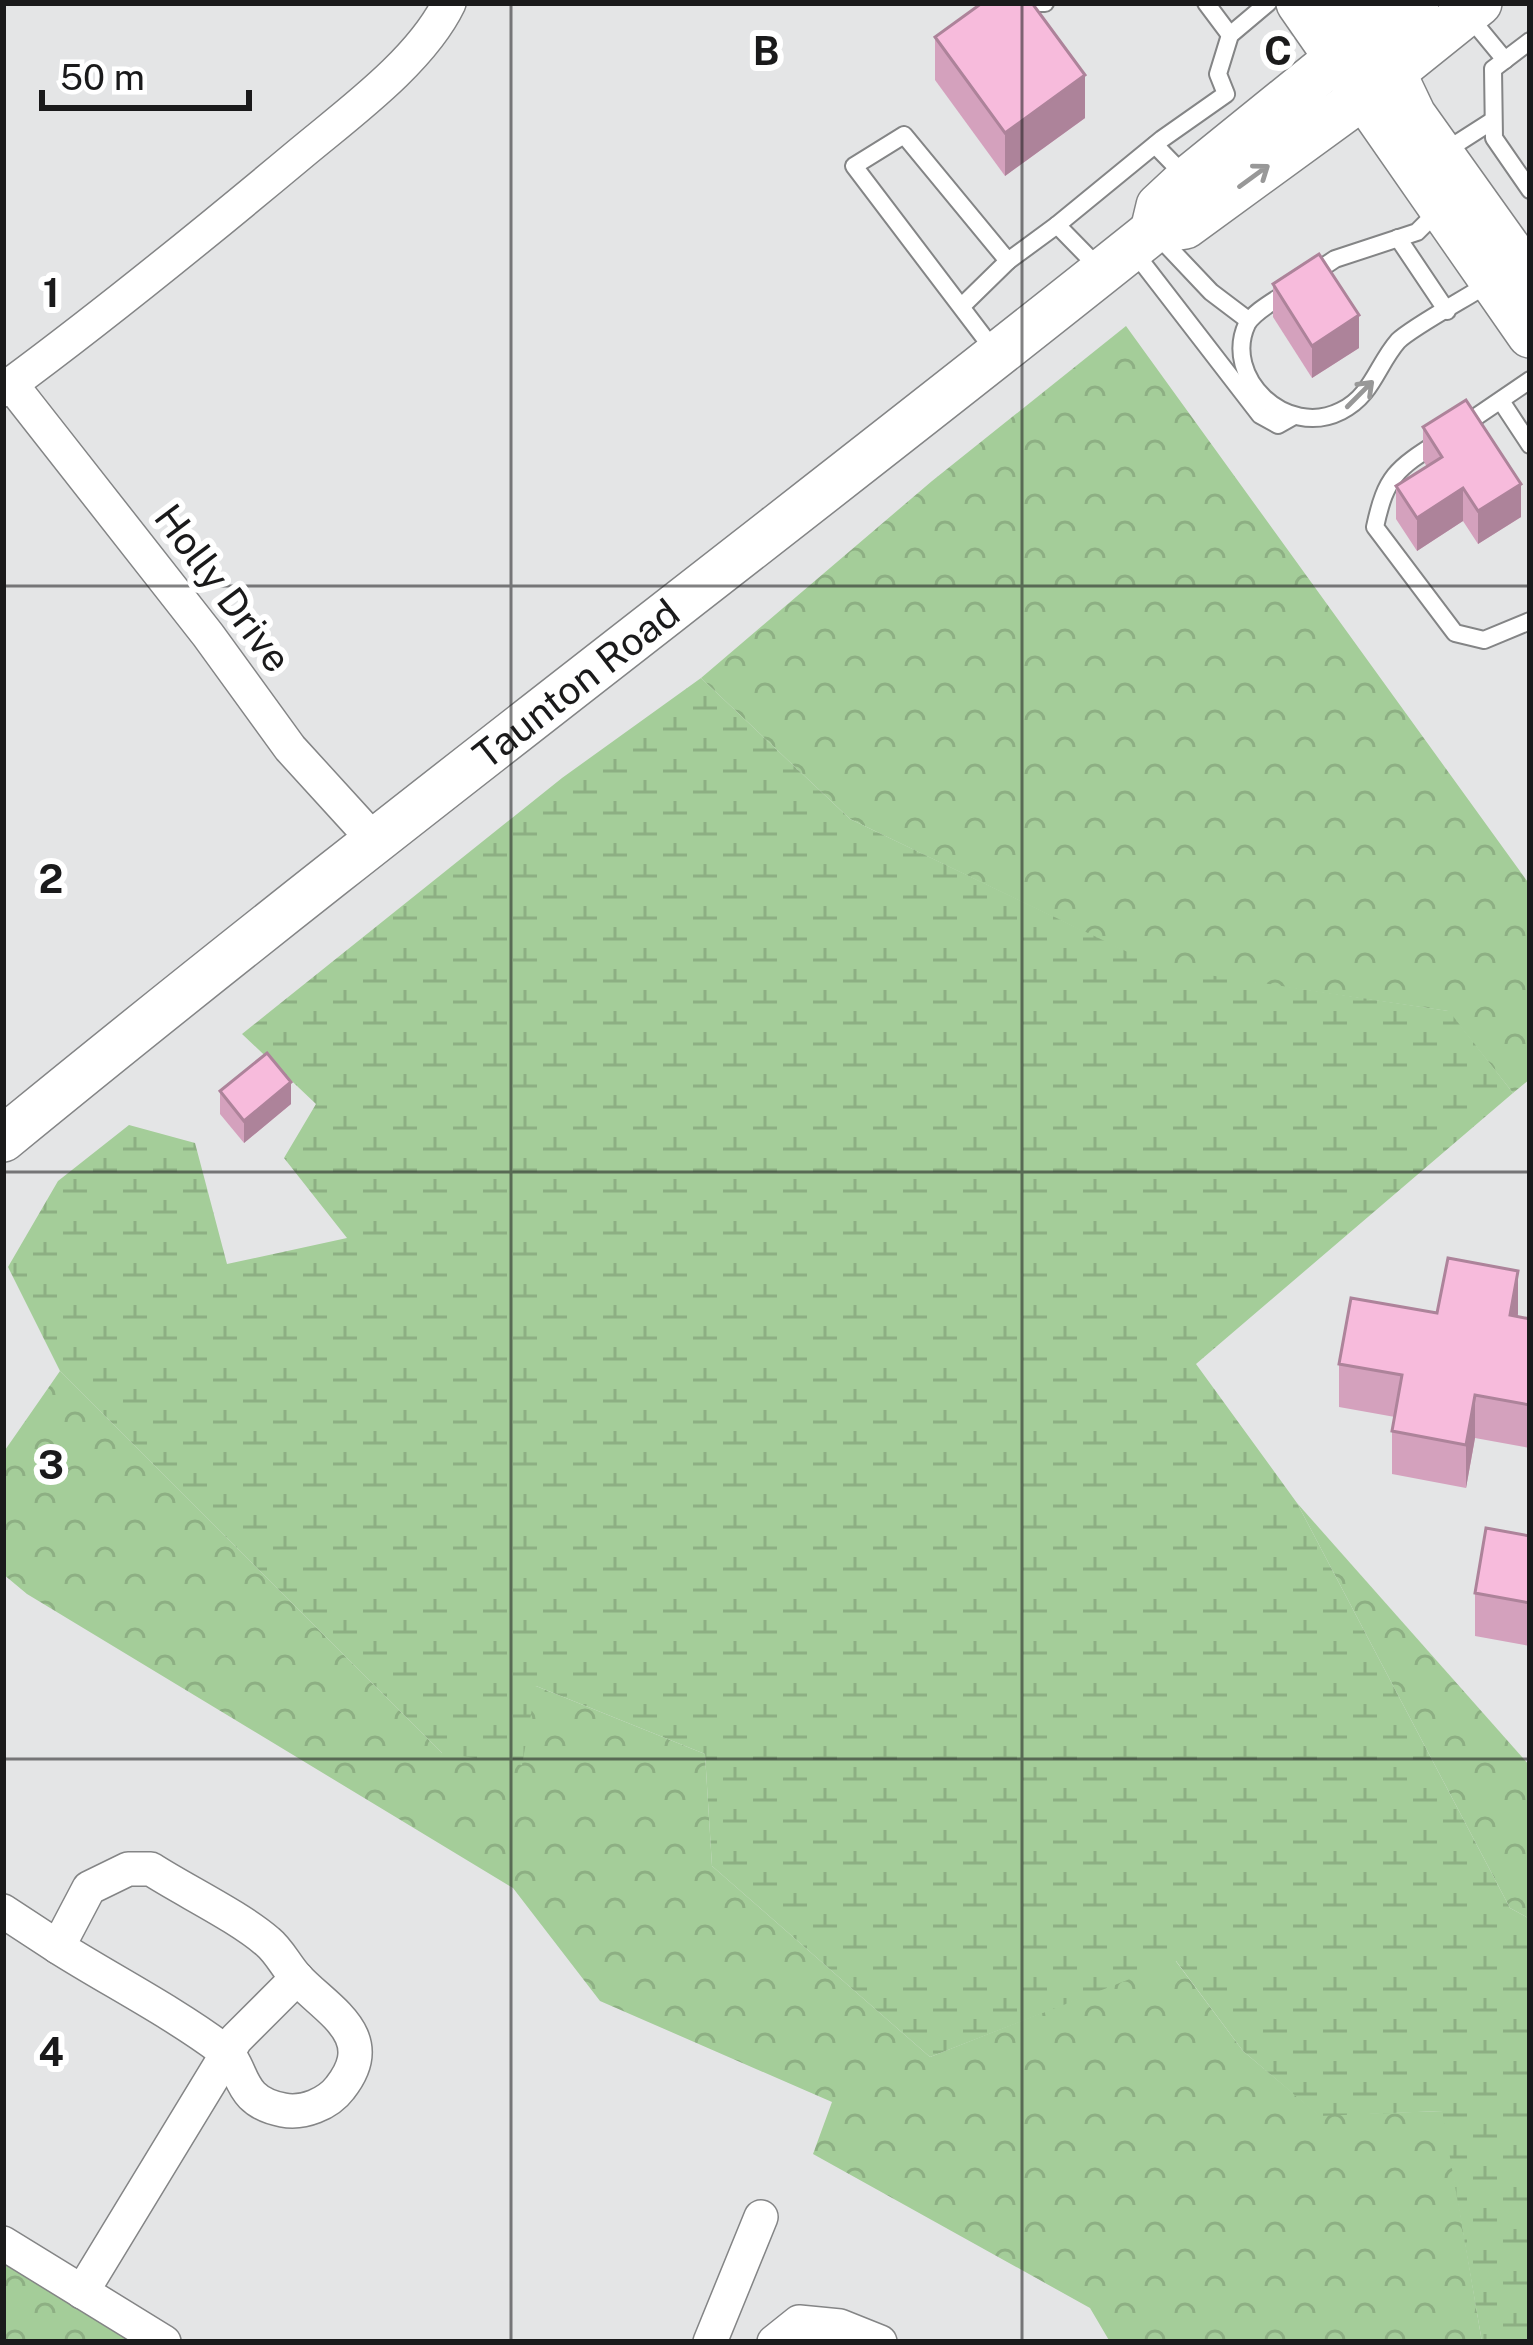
<svg xmlns="http://www.w3.org/2000/svg" width="1533" height="2345" font-family="'Public Sans',sans-serif">
	<style>
		.forest { fill: url(#forest-crowns) }
		.wetland { fill: url(#wetland-marsh) }
		.lines { fill: none; stroke-linecap: round; stroke-linejoin: round }
		.lane-casing { stroke: #848586; stroke-width: 20 }
		.street-casing { stroke: #848586; stroke-width: 36 }
		.secondary-casing { stroke: #848586; stroke-width: 48 }
		.lane { stroke: #fff; stroke-width: 16 }
		.street { stroke: #fff; stroke-width: 33 }
		.secondary { stroke: #fff; stroke-width: 45 }
		.wall { fill: #d4a1bd }
		.shaded-wall { fill: #ad839a }
		.building { fill: #f7bbdc; stroke: #ad839a; stroke-width: 3 }
		.oneway { stroke: #989898 }
		.grid { fill: none; stroke: #1a1a1b; stroke-width: 3; stroke-opacity: 0.55 }
		.labels { text-anchor: middle; dominant-baseline: central; stroke-width: 12; stroke-linejoin: round; paint-order: stroke }
		.street-label { font-size: 39px; fill: #1a1a1b; stroke: #fff }
		.grid-label { font-size: 39px; text-anchor: middle; font-weight: bold; fill: #1a1a1b; stroke: #fff; stroke-width: 12; stroke-linejoin: round; paint-order: stroke }
	</style>
	<defs>
		<pattern id="forest-crowns" width="20" height="18" patternUnits="userSpaceOnUse" patternTransform="scale(3)"><rect width="20" height="18" fill="#a4cd99"/><path d="M2 6a3 3 0 1 1 6 0M12 15a3 3 0 1 1 6 0" fill="none" stroke="#8daf83"/></pattern>
		<pattern id="wetland-marsh" width="20" height="14" patternUnits="userSpaceOnUse" patternTransform="scale(3)"><rect width="20" height="14" fill="#a4cd99"/><path d="M1 5h8M5 5V1M11 12h8M15 12V8" fill="none" stroke="#8daf83"/></pattern>
	</defs>
	<rect width="100%" height="100%" fill="#e4e5e6"/>
	<!-- forest -->
	<g class="forest">
		<polygon points="1126,326 1530,885 1530,1079 1513,1093 1448,1011 1161,969 850,819 701,678 932,481"/>
		<polygon points="60,1371 442,1753 536,1686 705,1754 712,1866 930,2057 1175,1960 1243,2051 1319,2115 1443,2111 1482,2342 1110,2342 1090,2308 813,2154 832,2102 600,2001 513,1888 27,1594 3,1574 3,1453"/>
		<polygon points="1297,1503 1530,1766 1530,1919 1510,1908"/>
		<polygon points="3,2259 163,2342 3,2342"/>
	</g>
	<!-- wetland -->
	<polygon class="wetland" points="701,678 850,819 1161,968 1449,1011 1513,1093 1196,1364 1297,1503 1510,1908 1530,1919 1530,2342 1482,2342 1442,2111 1319,2116 1243,2051 1176,1961 930,2057 712,1866 705,1754 536,1686 522,1765 442,1753 60,1371 8,1267 58,1181 129,1125 195,1143 227,1264 347,1238 284,1158 316,1104 242,1034 562,778"/>
	<g class="lines">
		<defs>
			<g id="lane">
				<polyline points="1028,3 1045,3"/>
				<polyline points="1206,3 1230,35"/>
				<polyline points="1467,14 1505,60"/>
				<polyline points="1530,41 1493,69 1494,138 1530,190"/>
				<polyline points="1155,145 1188,179"/>
				<polyline points="1442,153 1492,121"/>
				<polyline points="1057,225 1162,139 1226,94 1218,74 1230,35 1268,3"/>
				<polyline points="1157,235 1211,292 1248,320"/>
				<polyline points="1398,238 1447,311"/>
				<polyline points="1131,248 1260,415 1278,425 1294,416"/>
				<polyline points="1311,275 1335,259 1417,232 1440,209"/>
				<path d="M 1290,290 C 1278,299 1254,311 1247,324 C 1222,377 1286,439 1341,411 C 1372,396 1377,365 1398,341 C 1412,327 1470,296 1491,282"/>
				<polyline points="962,306 1008,261"/>
				<polyline points="996,353 854,166 904,135 1008,261 1057,225 1101,270"/>
				<polyline points="1501,401 1530,445"/>
				<polyline points="1461,427 1530,380"/>
				<path d="M 1440,441 C 1396,469 1386,476 1375,527 L 1455,633 L 1484,640 L 1530,621"/>
			</g>
			<g id="street">
				<polyline points="11,384 208,635 290,748 373,839"/>
				<path d="M 3,390 C 105,315 203,235 300,154 C 349,113 421,61 449,3"/>
				<path d="M 128,1869 L 151,1869 C 185,1891 238,1916 268,1942 C 279,1951 286,1966 296,1977 C 326,2010 382,2035 340,2088 C 328,2104 303,2114 283,2110 C 234,2101 246,2066 222,2049 C 171,2011 112,1981 58,1947 L 89,1888 Z"/>
				<polyline points="3,1911 58,1947"/>
				<polyline points="3,2243 164,2342"/>
				<polyline points="82,2292 236,2039 297,1978"/>
				<polyline points="710,2342 761,2217"/>
				<polyline points="774,2342 799,2322 840,2326 880,2342"/>
			</g>
			<g id="secondary">
				<polyline points="1299,3 1530,335"/>
				<polyline points="1346,3 1393,73 1413,115 1530,279"/>
				<polyline points="1153,231 1159,206 1188,179 1335,60 1416,3"/>
				<path id="s1" d="M 3,1139 C 381,829 772,536 1153,231 L 1185,226 L 1362,97 L 1479,3"/>
			</g>
		</defs>
		<!-- lane casing -->
		<use href="#lane" class="lane-casing"/>
		<!-- street casing -->
		<use href="#street" class="street-casing"/>
		<!-- secondary casing -->
		<use href="#secondary" class="secondary-casing"/>
		<!-- lane -->
		<use href="#lane" class="lane"/>
		<!-- street -->
		<use href="#street" class="street"/>
		<!-- secondary -->
		<use href="#secondary" class="secondary"/>
	</g>
	<!-- wall -->
	<g class="wall">
		<polygon points="935,37 1085,118 1005,176 935,80"/>
		<polygon points="1273,284 1359,348 1312,378 1273,317"/>
		<polygon points="1423,427 1521,517 1478,544 1463,521 1417,551 1396,519 1396,486 1427,467 1423,460"/>
		<polygon points="220,1091 291,1104 244,1143 220,1114"/>
		<polygon points="1437,1313 1517,1317 1530,1319 1530,1448 1475,1438 1466,1488 1392,1474 1392,1431 1395,1417 1339,1407 1339,1364"/>
		<polygon points="1530,1536 1530,1646 1475,1636 1475,1593"/>
	</g>
	<!-- shaded-wall -->
	<g class="shaded-wall">
		<polygon points="1085,75 1085,118 1005,176 1005,133"/>
		<polygon points="1359,315 1359,348 1312,378 1312,346"/>
		<polygon points="1521,484 1521,517 1478,544 1478,511"/>
		<polygon points="1463,488 1463,521 1417,551 1417,518"/>
		<polygon points="291,1082 291,1104 244,1143 244,1121"/>
		<polygon points="1518,1271 1518,1314 1510,1358 1510,1315"/>
		<polygon points="1475,1395 1475,1438 1466,1488 1466,1445"/>
	</g>
	<!-- building -->
	<g class="building">
		<polygon points="982,3 1032,3 1085,75 1005,133 935,37"/>
		<polygon points="1319,254 1359,315 1312,346 1273,284"/>
		<polygon points="1466,400 1521,484 1478,511 1463,488 1417,518 1396,486 1442,457 1423,427"/>
		<polygon points="267,1053 291,1082 244,1121 220,1091"/>
		<polygon points="1448,1258 1518,1271 1510,1315 1530,1319 1530,1405 1475,1395 1466,1445 1392,1431 1402,1375 1339,1364 1351,1298 1437,1313"/>
		<polygon points="1486,1528 1530,1536 1530,1603 1475,1593"/>
	</g>
	<!-- one-way arrows -->
	<defs><path id="oneway-shaft" d="M-6 0H5M1.5-3L5.5 0L1.5 3" fill="none" stroke-width="1.6" stroke-linecap="round" stroke-linejoin="round" transform="scale(3)"/></defs>
	<g class="oneway">
		<use href="#oneway-shaft" transform="translate(1254 176) rotate(-36)"/>
		<use href="#oneway-shaft" transform="translate(1360 394) rotate(-45)"/>
	</g>
	<!-- grid -->
	<path class="grid" d="M 511,3 L 511,2342M 1022,3 L 1022,2342M 3,586 L 1530,586M 3,1172 L 1530,1172M 3,1759 L 1530,1759"/>
	<g class="labels">
		<!-- street labels -->
		<g class="street-label">
			<text transform="translate(223 588) rotate(53)">Holly Drive</text>
			<text stroke="none"><textPath href="#s1" startOffset="732">Taunton Road</textPath></text>
		</g>
	</g>
	<g class="grid-label">
		<text x="766" y="65">B</text>
		<text x="1278" y="65">C</text>
		<text x="51" y="307">1</text>
		<text x="51" y="893">2</text>
		<text x="51" y="1479">3</text>
		<text x="51" y="2066">4</text>
	</g>
	<!-- border -->
	<rect width="1533" height="2345" fill="none" stroke="#1a1a1b" stroke-width="12"/>
	<!-- scale -->
	<path d="M42 90v18h207v-18" fill="none" stroke="#1a1a1b" stroke-width="6"/>
	<text x="60" y="90" font-size="36" fill="#1a1a1b" stroke="#ffffff" stroke-width="9" paint-order="stroke">50 m</text>
</svg>
